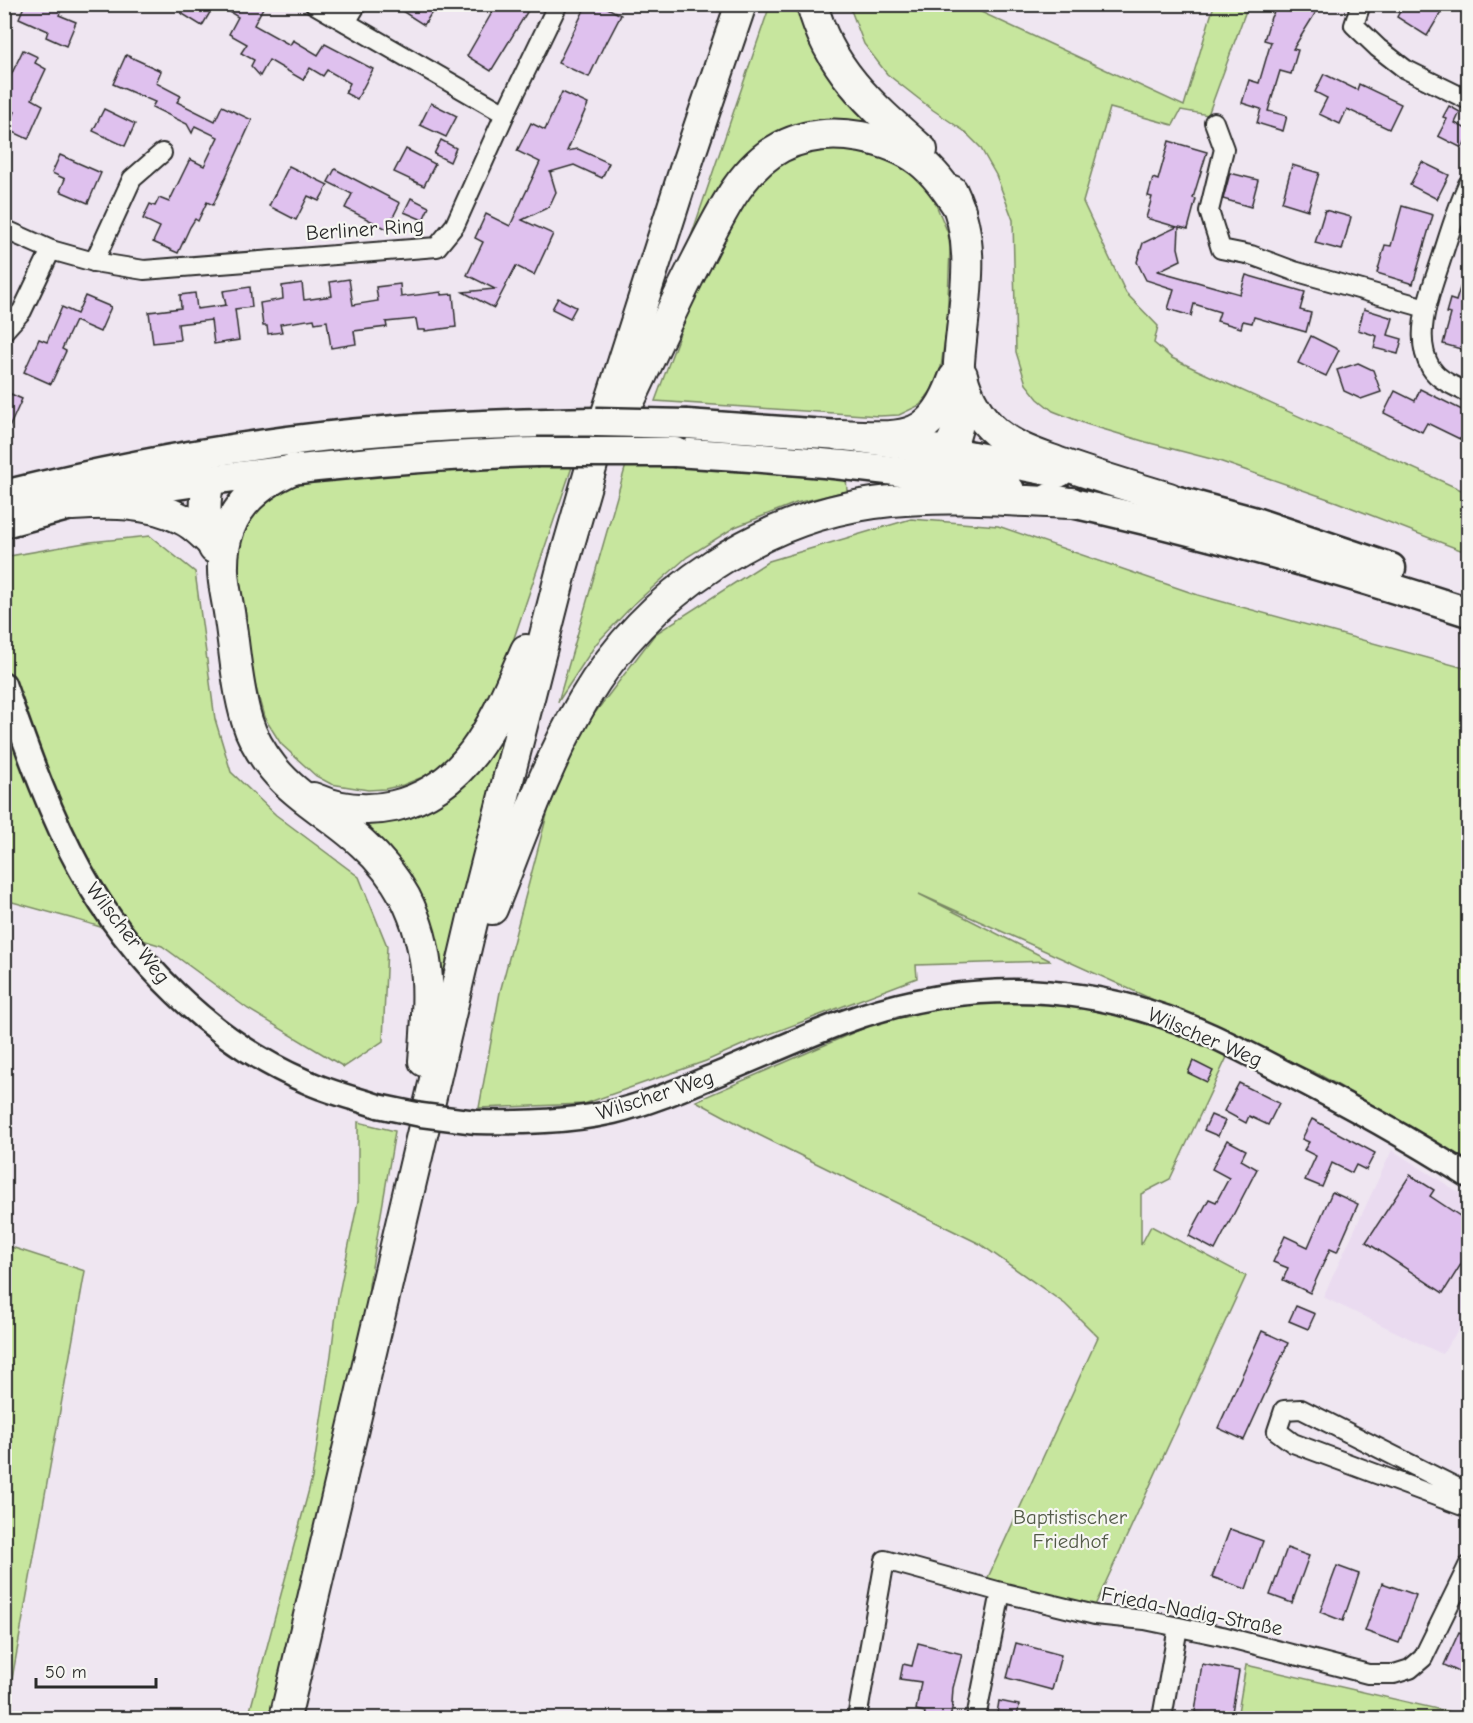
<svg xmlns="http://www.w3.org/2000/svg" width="1473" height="1723" font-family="'Comic Neue',sans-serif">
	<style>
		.built { fill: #eadbf0 }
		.green { fill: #c7e69e; stroke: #798864; stroke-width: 1.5 }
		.building { fill: #dfc1ee; stroke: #2b2b2b; stroke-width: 1.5 }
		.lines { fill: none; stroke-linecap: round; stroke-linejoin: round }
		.minor-casing { stroke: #2b2b2b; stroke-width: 22 }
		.tertiary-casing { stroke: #2b2b2b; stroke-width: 27 }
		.primary-casing { stroke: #2b2b2b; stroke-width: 33 }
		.trunk-casing { stroke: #2b2b2b; stroke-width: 34 }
		.minor { stroke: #f6f6f2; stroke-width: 18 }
		.tertiary { stroke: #f6f6f2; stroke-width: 22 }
		.primary { stroke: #f6f6f2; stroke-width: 28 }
		.trunk { stroke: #f6f6f2; stroke-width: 30 }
		.tertiary-bridge-casing { stroke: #2b2b2b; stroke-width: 27; stroke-linecap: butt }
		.primary-bridge-casing { stroke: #2b2b2b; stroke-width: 33; stroke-linecap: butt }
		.tertiary-bridge { stroke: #f6f6f2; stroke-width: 22 }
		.primary-bridge { stroke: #f6f6f2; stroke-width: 28 }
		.labels { text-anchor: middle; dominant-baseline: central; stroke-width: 4.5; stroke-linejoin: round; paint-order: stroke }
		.street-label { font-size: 21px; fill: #2b2b2b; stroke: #f6f6f2 }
		.park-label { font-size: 21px; fill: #525a48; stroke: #f6f6f2 }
	</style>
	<rect width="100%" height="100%" fill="#efe6f1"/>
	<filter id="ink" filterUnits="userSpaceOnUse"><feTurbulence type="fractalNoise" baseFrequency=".0167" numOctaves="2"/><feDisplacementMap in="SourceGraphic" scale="12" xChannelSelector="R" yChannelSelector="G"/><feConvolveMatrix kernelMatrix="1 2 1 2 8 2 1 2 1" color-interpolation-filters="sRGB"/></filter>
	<g filter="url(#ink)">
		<!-- built -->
		<polygon class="built" points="1392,1150 1468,1198 1468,1316 1442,1354 1323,1297"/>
		<!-- green -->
		<g class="green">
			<polygon points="770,5 804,5 888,130 833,119 804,123 684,257"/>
			<polygon points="849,5 966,5 1184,106 1214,5 1248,5 1208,115 1181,110 1173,125 1110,108 1083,202 1126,293 1158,326 1154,343 1172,358 1197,370 1468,493 1468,553 1337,502 1219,461 1146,442 1086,424 1053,411 1038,399 1026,384 1016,352 1013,220 996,175 980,147 964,131 933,110 887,74 864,44"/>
			<polygon points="862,146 915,172 934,200 948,233 950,248 947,323 941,367 931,391 920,405 899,415 879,416 655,401 697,287 737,204 786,153"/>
			<polygon points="573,464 511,647 492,696 475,727 448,761 425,776 403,785 385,789 368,790 331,784 316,776 281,744 264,717 252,673 242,602 236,542 238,527 273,487 289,482 371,473"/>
			<polygon points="626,465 730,468 846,478 847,491 796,503 735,527 687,557 633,605 596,644 558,702"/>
			<polygon points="911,519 998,526 1198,595 1468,669 1468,1162 1439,1143 1320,1075 919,894 1051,961 916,965 917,978 749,1042 706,1061 584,1104 479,1108 500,992 552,796 582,730 655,634 769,561"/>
			<polygon points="150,536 195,572 215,719 231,772 276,815 359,877 387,946 383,1041 344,1067 248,1009 162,946 81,921 5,900 4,557 90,542"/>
			<polygon points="527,662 433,1047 434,957 347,814 421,807"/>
			<path d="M 1034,999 C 1062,1004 1092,1007 1120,1014 C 1158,1023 1193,1039 1227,1057 L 1170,1179 L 1141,1194 L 1141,1245 L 1151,1226 L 1246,1276 L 1093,1610 L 985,1584 L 1098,1337 L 1065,1304 L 980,1244 L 759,1135 L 696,1101 L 880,1021 L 929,1008 Z"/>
			<polygon points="358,1122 395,1131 369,1285 366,1332 335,1468 270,1718 248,1718 312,1478 331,1355 338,1298 358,1201"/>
			<polygon points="5,1245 85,1271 5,1718 4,1245"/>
			<polygon points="1246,1665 1468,1716 1468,1718 1237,1718"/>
		</g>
		<!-- building -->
		<g class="building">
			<polygon points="25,4 64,4 59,15 76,22 66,46 46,37 48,31 19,18"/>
			<polygon points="186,4 215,4 202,26 181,13"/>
			<polygon points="217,4 265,4 254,25 290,45 293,40 318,55 325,44 373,69 357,99 345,93 350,83 327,70 323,76 310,68 303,80 269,60 260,76 251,66 254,60 241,53 247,44 229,34 238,17"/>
			<polygon points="391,4 437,4 424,25"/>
			<polygon points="497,4 532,4 491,71 467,56"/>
			<polygon points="587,4 600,4 621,15 607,42 606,41 589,77 558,63"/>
			<polygon points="1279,4 1321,4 1293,49 1298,50 1291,74 1280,71 1268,111 1287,116 1283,131 1257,123 1261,109 1242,103 1249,80 1259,83 1271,42 1264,40 1271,17"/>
			<polygon points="1404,4 1446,4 1427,36 1397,17"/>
			<polygon points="23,50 38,57 35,63 46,69 32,99 43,105 28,139 7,129 15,112 4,108 9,95 4,93 4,90"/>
			<polygon points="126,55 161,71 156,83 181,96 177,102 215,121 222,106 252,120 213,205 207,202 198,221 195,219 190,227 178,253 153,242 160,227 143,219 150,204 155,206 159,198 169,202 190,159 204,166 218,137 195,126 192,133 187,124 152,107 155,102 113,84"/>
			<polygon points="1324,74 1357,90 1359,84 1401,104 1389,129 1347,109 1340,124 1319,114 1327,98 1315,92"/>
			<polygon points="562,92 588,104 567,151 578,149 609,163 602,178 574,165 550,172 556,192 549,207 522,220 553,234 534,275 516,266 494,308 463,292 495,289 467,275 483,242 475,238 486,214 510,226 540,162 517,151 531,123 545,130"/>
			<polygon points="431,103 457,116 446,137 420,125"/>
			<polygon points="1449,106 1460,112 1455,123 1468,130 1468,136 1462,148 1438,136 1447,119 1443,117"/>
			<polygon points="104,109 135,124 125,146 93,131"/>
			<polygon points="441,140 456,148 450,162 434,154"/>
			<polygon points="1169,141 1207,152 1193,198 1196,199 1188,229 1179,227 1178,248 1181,260 1158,271 1240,294 1246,275 1305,292 1300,310 1311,313 1306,332 1254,317 1252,323 1243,321 1241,328 1217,321 1220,312 1194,304 1191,316 1168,309 1174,289 1146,280 1137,262 1143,243 1177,227 1146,218 1152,197 1148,196 1153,178 1158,180"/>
			<polygon points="406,149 435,164 424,186 394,172"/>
			<polygon points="60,155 101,173 88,203 60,191 65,179 52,173"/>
			<polygon points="1422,162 1449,175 1437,199 1410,185"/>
			<polygon points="1292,165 1319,173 1308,210 1282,202"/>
			<polygon points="289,166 328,185 319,201 308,196 296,220 269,206"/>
			<polygon points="335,169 400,203 387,229 345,208 352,194 328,182"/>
			<polygon points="1230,173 1258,180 1251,207 1223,199"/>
			<polygon points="411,198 429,207 423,220 404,212"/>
			<polygon points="1402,206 1433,215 1413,284 1377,273 1385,245 1391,246"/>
			<polygon points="1325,210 1351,217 1342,250 1315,243"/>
			<polygon points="1465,272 1468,272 1468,351 1443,344 1451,314 1446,313 1450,299 1456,301"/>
			<polygon points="349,279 353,305 378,301 376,287 400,284 401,297 441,292 441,295 453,294 456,327 425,331 425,330 418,330 416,319 386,322 387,327 354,331 356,344 331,348 327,321 315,323 314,319 280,324 282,332 268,334 267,326 263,326 260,303 283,299 282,286 302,283 304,300 332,296 330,282"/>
			<polygon points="250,287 252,307 235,309 239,340 214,344 211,320 178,324 180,340 153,343 149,312 181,308 180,295 195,293 197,309 226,305 223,291"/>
			<polygon points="85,296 111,307 100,332 75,321 62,349 66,351 51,384 24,372 39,339 47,342 62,307 77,314"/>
			<polygon points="558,298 576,307 570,318 552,309"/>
			<polygon points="1364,309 1393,318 1388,335 1402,339 1398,354 1374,348 1377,336 1358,330"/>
			<polygon points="1311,336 1339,350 1326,376 1298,363"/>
			<polygon points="1358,363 1373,370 1381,392 1361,399 1344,391 1337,370"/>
			<polygon points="1420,389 1468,413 1468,443 1427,423 1422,432 1384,413 1395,391 1415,401"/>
			<polygon points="4,391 22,399 4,439"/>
			<polygon points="1193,1061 1213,1071 1207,1082 1188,1073"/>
			<polygon points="1239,1083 1279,1103 1268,1125 1249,1116 1246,1123 1224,1111"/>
			<polygon points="1211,1115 1225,1121 1218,1136 1204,1130"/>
			<polygon points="1312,1119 1375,1153 1366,1170 1356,1165 1352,1173 1332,1163 1322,1187 1305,1180 1316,1156 1304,1150 1309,1142 1302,1139"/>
			<polygon points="1227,1140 1246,1150 1241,1160 1257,1169 1215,1250 1189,1236 1209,1199 1216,1202 1229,1178 1212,1169"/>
			<polygon points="1410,1175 1434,1190 1430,1196 1460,1216 1468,1204 1468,1253 1443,1293 1366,1242"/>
			<polygon points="1332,1192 1358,1204 1337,1252 1330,1249 1310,1293 1283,1280 1288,1268 1273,1262 1285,1236 1308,1247"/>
			<polygon points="1296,1306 1315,1314 1308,1329 1289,1321"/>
			<polygon points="1262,1331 1288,1343 1244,1440 1218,1428"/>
			<polygon points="1230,1529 1263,1541 1246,1589 1212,1577"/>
			<polygon points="1287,1548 1309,1556 1292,1603 1270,1595"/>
			<polygon points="1337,1566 1359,1574 1343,1621 1320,1612"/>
			<polygon points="1382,1583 1416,1595 1399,1643 1365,1631"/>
			<polygon points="1459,1632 1468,1636 1468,1676 1444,1665"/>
			<polygon points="918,1643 962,1654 953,1688 952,1703 953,1703 950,1719 924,1719 925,1712 916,1710 921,1682 900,1679 903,1664 912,1666"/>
			<polygon points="1016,1643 1061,1655 1052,1690 1007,1678"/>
			<polygon points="1202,1664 1239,1671 1231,1718 1195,1712"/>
			<polygon points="999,1701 1019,1705 1017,1718 997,1714"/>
		</g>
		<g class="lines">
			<defs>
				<g id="minor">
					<polyline points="1361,4 1354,25 1378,48 1405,69 1468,100"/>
					<polyline points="346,22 357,4"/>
					<polyline points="505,114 558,4"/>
					<polyline points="1214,122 1224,149 1209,211 1221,249 1251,255 1294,271 1426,308"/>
					<path d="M 1468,184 C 1457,208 1450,232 1442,257 C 1432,289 1411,335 1431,368 C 1439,381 1455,386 1468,393"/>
					<polyline points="4,229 51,250 94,262 144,270 437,247 455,225 505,114 314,4"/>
					<polyline points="94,262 132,179 162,153"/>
					<polyline points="4,331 22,311 51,250"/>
					<polyline points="1468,1493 1301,1409 1284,1410 1277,1431 1293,1443 1468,1508"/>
					<polyline points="857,1718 885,1560 1001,1592 1095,1615 1145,1620 1222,1636 1368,1674 1394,1674 1410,1669 1423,1658 1468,1566"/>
					<polyline points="976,1718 1001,1592"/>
					<polyline points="1162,1718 1178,1627"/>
				</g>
				<g id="tertiary">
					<path d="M 4,684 C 26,746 48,811 80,869 C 129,958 211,1041 305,1081 C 328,1092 354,1098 378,1106"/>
					<path d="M 476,1122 C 522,1123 568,1122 613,1112 C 646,1104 677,1091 708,1078 C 753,1060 796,1040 841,1023 C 942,985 1050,980 1153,1013 C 1199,1027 1241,1050 1284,1072 C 1347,1104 1408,1138 1468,1176"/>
				</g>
				<g id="primary">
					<polyline points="687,424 839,435 947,451 1059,473"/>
					<path d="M 675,452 C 787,459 900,467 1010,490"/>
					<polyline points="1145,492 1252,521 1391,568"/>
					<path d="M 4,495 C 133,463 263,440 395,430 C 462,425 529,423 596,422"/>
					<path d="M 1049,498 C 1191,528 1330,567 1468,612"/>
					<path d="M 4,523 C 26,517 48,511 71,505 C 126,491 184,483 241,476 C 339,463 438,455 537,452"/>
				</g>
				<g id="trunk">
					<path d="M 812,4 C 829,70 873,107 922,150"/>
					<path d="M 962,375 C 967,397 980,419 997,433 C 1015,448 1038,455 1059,463 C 1096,476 1132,487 1169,498"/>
					<path d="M 626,408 C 650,359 672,308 697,260 C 718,220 739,169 781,147 C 806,134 833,132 861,137 C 912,147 933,166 960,210"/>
					<path d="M 839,435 C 900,437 930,445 954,378"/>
					<path d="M 947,451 L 954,438 L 957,428 C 959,407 958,385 959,363 C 963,303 979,248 952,191"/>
					<path d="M 293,469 C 265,481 240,499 229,529 C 225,540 223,553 223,565 C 222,582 228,601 230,619 C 235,652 237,688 247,721 C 252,738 262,754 273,768 C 298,799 335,817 363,844 C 380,859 394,877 405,897 C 433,952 429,1002 424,1061"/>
					<path d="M 209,480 C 204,502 204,527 214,548"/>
					<path d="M 72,505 C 108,503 148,501 182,519 C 193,524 202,533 211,542"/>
					<path d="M 313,798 C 338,809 367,812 394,806 C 472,787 497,716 526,650"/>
					<path d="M 492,909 C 520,839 545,766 583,701 C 647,592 764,513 891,501 C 951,495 1012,501 1072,503"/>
					<polyline points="285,1718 476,905 563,565 606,416 686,166 741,4"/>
				</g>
			</defs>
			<!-- minor casing -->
			<use href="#minor" class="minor-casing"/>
			<!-- tertiary casing -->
			<use href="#tertiary" class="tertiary-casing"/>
			<!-- primary casing -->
			<use href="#primary" class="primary-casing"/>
			<!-- trunk casing -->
			<use href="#trunk" class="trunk-casing"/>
			<!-- minor -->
			<use href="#minor" class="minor"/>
			<!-- tertiary -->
			<use href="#tertiary" class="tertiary"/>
			<!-- primary -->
			<use href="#primary" class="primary"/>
			<!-- trunk -->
			<use href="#trunk" class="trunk"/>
			<defs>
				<polyline id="tertiary-bridge" points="378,1106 421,1115 476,1122"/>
				<g id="primary-bridge">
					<polyline points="596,422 687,424"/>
					<polyline points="537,452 675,452"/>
				</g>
			</defs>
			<!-- tertiary-bridge casing -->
			<use href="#tertiary-bridge" class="tertiary-bridge-casing"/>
			<!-- primary-bridge casing -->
			<use href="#primary-bridge" class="primary-bridge-casing"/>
			<!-- tertiary-bridge -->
			<use href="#tertiary-bridge" class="tertiary-bridge"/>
			<!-- primary-bridge -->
			<use href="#primary-bridge" class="primary-bridge"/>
		</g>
	</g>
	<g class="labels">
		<!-- street labels -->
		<g class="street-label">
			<text transform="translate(365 229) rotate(-4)">Berliner Ring</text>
			<text transform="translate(128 933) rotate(52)">Wilscher Weg</text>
			<text transform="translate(1205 1037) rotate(23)">Wilscher Weg</text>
			<text transform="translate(655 1095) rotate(-18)">Wilscher Weg</text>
			<text transform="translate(1192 1611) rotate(11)">Frieda-Nadig-Straße</text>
		</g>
		<!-- park labels -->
		<g class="park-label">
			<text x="1070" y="1517">Baptistischer<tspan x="1070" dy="24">Friedhof</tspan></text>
		</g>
	</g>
	<!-- margin -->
	<rect width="1473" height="1723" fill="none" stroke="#f6f6f2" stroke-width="24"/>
	<rect x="12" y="12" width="1449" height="1699" fill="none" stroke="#2b2b2b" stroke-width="2" filter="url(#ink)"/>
	<!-- scale -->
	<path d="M36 1678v9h120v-9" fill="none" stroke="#2b2b2b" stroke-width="3"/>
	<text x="45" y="1678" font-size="18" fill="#2b2b2b" stroke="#f6f6f2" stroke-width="4.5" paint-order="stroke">50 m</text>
</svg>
